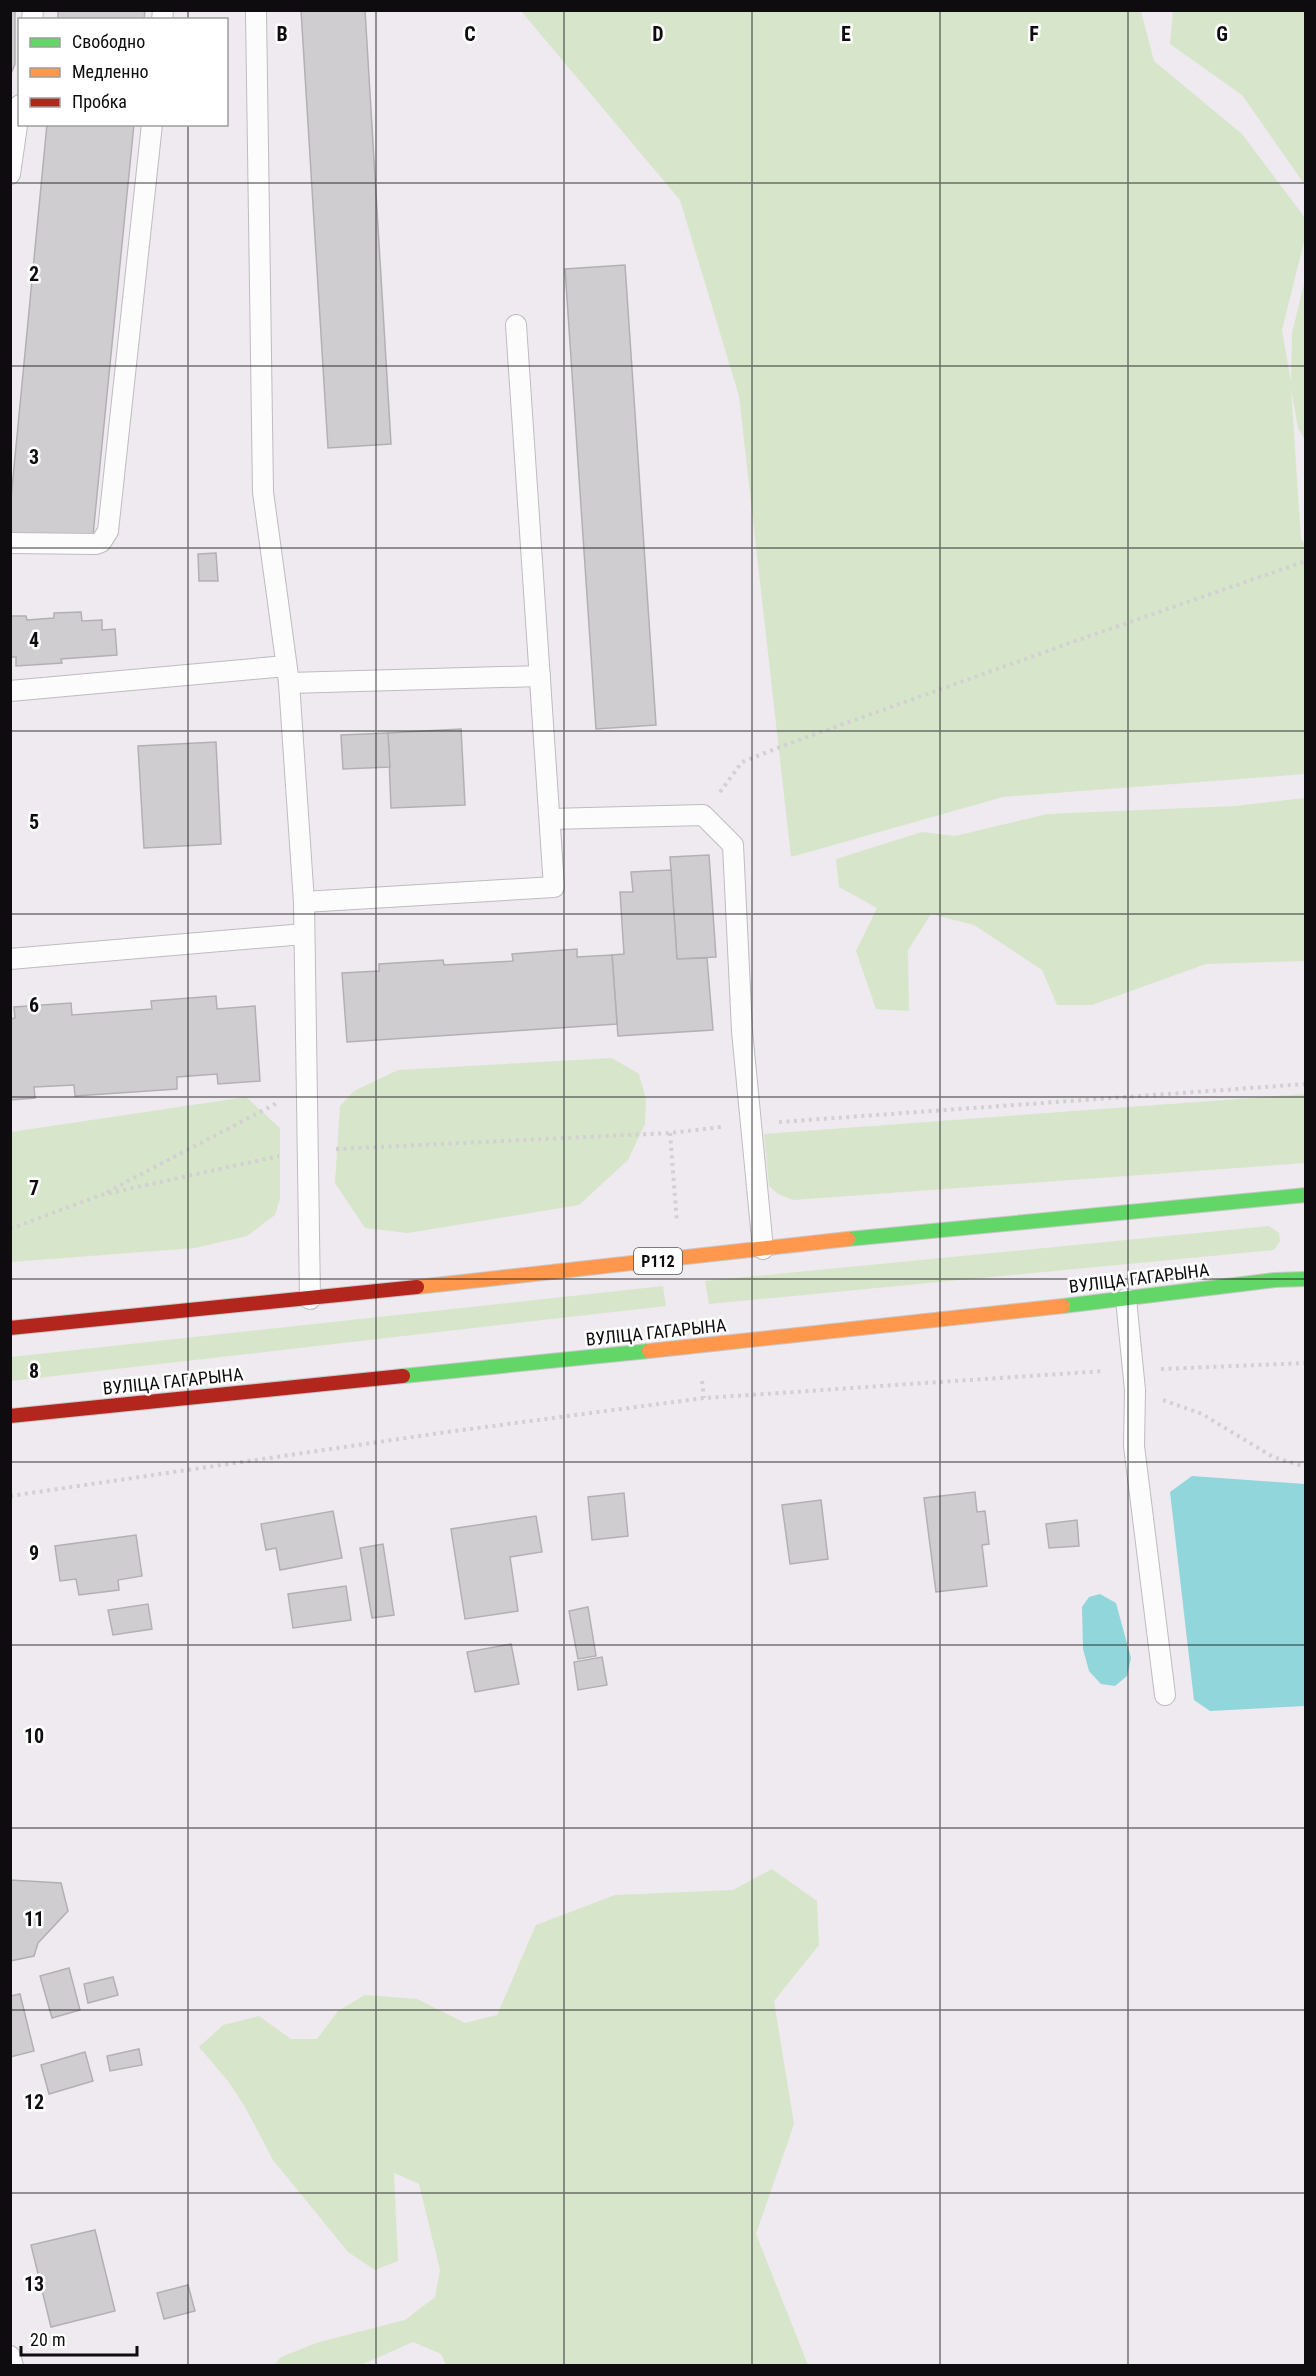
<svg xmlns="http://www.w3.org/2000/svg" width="1316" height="2376" font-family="'Roboto Condensed',sans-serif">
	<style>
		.green { fill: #d7e6ca }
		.water { fill: #90d6db }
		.building { fill: #d0cdd1; stroke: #b3b0b4; stroke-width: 1.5 }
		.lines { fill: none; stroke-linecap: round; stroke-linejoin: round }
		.lane-casing { stroke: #bfbbc0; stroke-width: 22 }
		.fast-casing { stroke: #c8c7c9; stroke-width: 16 }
		.slow-casing { stroke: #c8c7c9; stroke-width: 16 }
		.jam-casing { stroke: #c8c7c9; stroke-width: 16 }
		.path { stroke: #d2d0d2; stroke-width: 4; stroke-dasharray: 3 4.5; stroke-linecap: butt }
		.lane { stroke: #fcfcfd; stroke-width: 20 }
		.fast { stroke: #63d668; stroke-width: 14 }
		.slow { stroke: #ff974d; stroke-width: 14 }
		.jam { stroke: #b3261e; stroke-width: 14 }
		.grid { fill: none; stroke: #0e0c0f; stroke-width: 1.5; stroke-opacity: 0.55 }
		.labels { text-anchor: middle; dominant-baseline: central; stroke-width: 5; stroke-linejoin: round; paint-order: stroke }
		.shield { fill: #fff; stroke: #565557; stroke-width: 1.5 }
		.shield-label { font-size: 16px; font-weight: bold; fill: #0e0c0f }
		.street-label { font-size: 18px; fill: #0e0c0f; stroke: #fff }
		.grid-label { font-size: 20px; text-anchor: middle; font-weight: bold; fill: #0e0c0f; stroke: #fff; stroke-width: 5; stroke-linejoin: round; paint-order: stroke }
	</style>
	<rect width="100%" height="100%" fill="#eeeaef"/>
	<!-- green -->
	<g class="green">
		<polygon points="521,11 1141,11 1154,61 1242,134 1305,218 1305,238 1282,330 1291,382 1292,333 1305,280 1305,440 1298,428 1291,388 1301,539 1306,546 1305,774 1003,797 791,857 739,396 680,200"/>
		<polygon points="1173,11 1305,11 1305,185 1242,95 1170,44"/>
		<polygon points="1305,798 1305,961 1206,964 1092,1005 1057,1005 1042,970 974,925 931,914 908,950 909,1011 876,1009 856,951 877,908 839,887 836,859 922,832 955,836 1047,814 1235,806"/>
		<polygon points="612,1058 639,1074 646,1099 645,1124 628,1160 579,1205 408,1233 365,1228 335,1183 340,1106 354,1091 398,1070"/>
		<polygon points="1305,1094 1305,1163 793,1200 778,1194 769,1186 764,1134"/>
		<polygon points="246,1097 280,1128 280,1199 275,1215 247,1236 195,1248 11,1262 11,1132"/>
		<polygon points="1269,1226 1279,1233 1280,1241 1274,1250 709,1304 705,1281"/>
		<polygon points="663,1286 666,1306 11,1381 11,1357"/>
		<polygon points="772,1869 817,1901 819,1945 774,2001 794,2124 756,2234 808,2365 446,2365 441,2354 413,2342 361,2365 274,2365 281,2357 319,2342 405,2320 435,2297 440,2270 419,2184 394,2173 398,2261 375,2270 348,2252 273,2160 245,2107 228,2081 199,2047 223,2025 259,2016 291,2039 317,2039 338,2011 365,1995 417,1999 465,2023 497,2015 536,1925 615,1895 733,1890"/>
	</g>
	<!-- water -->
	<g class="water">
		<polygon points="1192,1476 1305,1484 1305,1706 1210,1711 1194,1700 1170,1492"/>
		<polygon points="1100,1594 1116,1603 1131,1658 1127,1676 1115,1686 1101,1684 1089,1671 1083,1649 1082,1607 1089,1597"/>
	</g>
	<!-- building -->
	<g class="building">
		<polygon points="10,10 15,10 15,64 10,76"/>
		<polygon points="58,10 145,10 144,20 58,20"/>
		<polygon points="301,10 365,10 391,444 328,448"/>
		<polygon points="47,124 134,124 93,535 10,535 10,509"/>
		<polygon points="625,265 656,725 596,729 565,269"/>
		<polygon points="216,553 218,581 199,581 198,554"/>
		<polygon points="81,612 82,621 102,620 102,630 115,629 117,655 61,659 62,663 16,666 16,657 10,657 10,616 26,616 27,620 54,618 54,613"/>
		<polygon points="461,729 465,805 391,808 388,733"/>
		<polygon points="388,733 390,767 343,769 341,735"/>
		<polygon points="216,742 221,844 144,848 138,746"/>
		<polygon points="709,855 716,957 677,959 670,857"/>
		<polygon points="671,870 677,959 707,958 713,1030 618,1036 612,955 624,954 620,892 633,892 631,872"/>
		<polygon points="577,949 577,957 612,955 617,1024 347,1042 342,973 379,971 379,964 443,960 444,965 513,961 512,954"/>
		<polygon points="216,996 217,1009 255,1006 260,1081 218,1084 217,1074 177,1077 177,1089 75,1096 74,1085 34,1087 35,1098 10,1100 10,1019 15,1018 14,1007 71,1003 72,1015 152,1009 151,1001"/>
		<polygon points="975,1492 977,1512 985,1511 989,1544 982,1545 987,1586 936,1592 924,1498"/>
		<polygon points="624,1493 628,1536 592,1540 588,1497"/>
		<polygon points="821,1500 828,1559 790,1564 782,1505"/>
		<polygon points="333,1511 342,1558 280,1570 276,1548 266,1550 261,1524"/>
		<polygon points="536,1516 542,1552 510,1557 518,1611 465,1619 451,1529"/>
		<polygon points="1077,1520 1079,1546 1049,1548 1046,1524"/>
		<polygon points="136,1535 142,1576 118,1580 119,1590 79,1595 76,1579 60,1581 55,1546"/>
		<polygon points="383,1544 394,1615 372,1618 360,1548"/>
		<polygon points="346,1586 351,1620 293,1628 288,1594"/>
		<polygon points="148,1604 152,1629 113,1635 108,1610"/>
		<polygon points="588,1607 596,1656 578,1659 569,1611"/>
		<polygon points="511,1644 519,1684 475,1692 467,1652"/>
		<polygon points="602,1657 607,1685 578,1690 574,1662"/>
		<polygon points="10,1880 61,1883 68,1911 38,1943 34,1956 10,1961"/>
		<polygon points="69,1968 80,2010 52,2018 40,1976"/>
		<polygon points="113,1977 118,1995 88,2003 84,1984"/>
		<polygon points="20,1994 34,2051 10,2057 10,1996"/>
		<polygon points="139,2049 142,2065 110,2071 107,2056"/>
		<polygon points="85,2052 93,2081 49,2094 41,2065"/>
		<polygon points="95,2230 115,2311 51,2327 31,2245"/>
		<polygon points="188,2285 195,2311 164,2319 157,2293"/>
	</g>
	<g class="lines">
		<defs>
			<g id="lane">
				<polyline points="256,12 263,492 289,683 304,902 310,1299"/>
				<polyline points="32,20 33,10"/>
				<polyline points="162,20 163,10"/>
				<polyline points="10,174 20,105"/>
				<polyline points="10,543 96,544 101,542 108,531 152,124"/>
				<polyline points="289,683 540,676"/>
				<polyline points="10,691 286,666"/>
				<polyline points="550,819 703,815 733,845 742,1031 763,1249"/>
				<polyline points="304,902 554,887 516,325"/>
				<polyline points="10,959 304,934"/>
				<polyline points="1126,1299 1135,1390 1134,1446 1165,1695"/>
				<polyline points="10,2356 13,2366"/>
			</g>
			<g id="fast">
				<polyline points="848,1239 1306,1195"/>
				<polyline points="1063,1306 1275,1280 1306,1279"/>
				<polyline points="403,1376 649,1351"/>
			</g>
			<g id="slow">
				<polyline points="417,1287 848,1239"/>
				<polyline points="649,1351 1063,1306"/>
			</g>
			<g id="jam">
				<polyline points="10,1328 417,1287"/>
				<polyline points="10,1416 403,1376"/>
			</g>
		</defs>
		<!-- lane casing -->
		<use href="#lane" class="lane-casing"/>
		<!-- fast casing -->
		<use href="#fast" class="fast-casing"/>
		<!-- slow casing -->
		<use href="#slow" class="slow-casing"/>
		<!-- jam casing -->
		<use href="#jam" class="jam-casing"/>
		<!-- path -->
		<g class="path">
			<polyline points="720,792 742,762 793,742 1098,633 1306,561"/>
			<polyline points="779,1122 1306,1084"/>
			<polyline points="670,1133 677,1223"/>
			<polyline points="336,1149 670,1133 721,1127"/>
			<polyline points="107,1192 279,1102"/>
			<polyline points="10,1229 101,1195 279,1156"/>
			<polyline points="1161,1369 1306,1363"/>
			<polyline points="702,1381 704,1398"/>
			<polyline points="1163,1400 1202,1414 1273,1457 1306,1467"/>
			<polyline points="10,1496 440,1433 704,1398 1103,1371"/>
		</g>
		<!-- lane -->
		<use href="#lane" class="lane"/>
		<!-- fast -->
		<use href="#fast" class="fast"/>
		<!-- slow -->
		<use href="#slow" class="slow"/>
		<!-- jam -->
		<use href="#jam" class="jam"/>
	</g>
	<!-- grid -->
	<path class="grid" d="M 188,10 L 188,20M 376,10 L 376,2366M 564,10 L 564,2366M 752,10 L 752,2366M 940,10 L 940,2366M 1128,10 L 1128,2366M 188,124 L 188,2366M 10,183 L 1306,183M 10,366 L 1306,366M 10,548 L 1306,548M 10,731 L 1306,731M 10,914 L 1306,914M 10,1097 L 1306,1097M 10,1279 L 1306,1279M 10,1462 L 1306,1462M 10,1645 L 1306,1645M 10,1828 L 1306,1828M 10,2010 L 1306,2010M 10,2193 L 1306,2193"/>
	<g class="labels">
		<!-- shield labels -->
		<rect class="shield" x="634" y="1248" width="48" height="26" rx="4.5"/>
		<g class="shield-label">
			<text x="658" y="1261">Р112</text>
		</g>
		<!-- street labels -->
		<g class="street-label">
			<text transform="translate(1139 1278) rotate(-7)">ВУЛІЦА ГАГАРЫНА</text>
			<text transform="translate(656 1332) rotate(-6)">ВУЛІЦА ГАГАРЫНА</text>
			<text transform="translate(173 1381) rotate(-6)">ВУЛІЦА ГАГАРЫНА</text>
		</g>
	</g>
	<g class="grid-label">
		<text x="282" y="41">B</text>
		<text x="470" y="41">C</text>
		<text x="658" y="41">D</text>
		<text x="846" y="41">E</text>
		<text x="1034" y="41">F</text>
		<text x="1222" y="41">G</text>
		<text x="34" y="281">2</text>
		<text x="34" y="464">3</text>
		<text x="34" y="647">4</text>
		<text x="34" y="829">5</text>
		<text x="34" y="1012">6</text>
		<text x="34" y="1195">7</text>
		<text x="34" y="1378">8</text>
		<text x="34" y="1560">9</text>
		<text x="34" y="1743">10</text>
		<text x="34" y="1926">11</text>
		<text x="34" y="2109">12</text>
		<text x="34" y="2291">13</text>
	</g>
	<!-- border -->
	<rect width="1316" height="2376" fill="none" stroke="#0e0c0f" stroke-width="24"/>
	<!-- legend -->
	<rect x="18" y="18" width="210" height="108" fill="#ffffff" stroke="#9f9e9f" stroke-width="1.5"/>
	<rect x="30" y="38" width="30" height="9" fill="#63d668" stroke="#9f9e9f" stroke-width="1.5"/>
	<text x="72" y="48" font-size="18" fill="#0e0c0f">Свободно</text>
	<rect x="30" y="68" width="30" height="9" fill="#ff974d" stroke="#9f9e9f" stroke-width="1.5"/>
	<text x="72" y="78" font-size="18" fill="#0e0c0f">Медленно</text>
	<rect x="30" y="98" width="30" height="9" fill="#b3261e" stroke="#9f9e9f" stroke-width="1.5"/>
	<text x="72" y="108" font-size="18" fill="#0e0c0f">Пробка</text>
	<!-- scale -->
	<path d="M21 2346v9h116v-9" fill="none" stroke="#0e0c0f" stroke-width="3"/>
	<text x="30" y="2346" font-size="18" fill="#0e0c0f" stroke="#ffffff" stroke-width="4.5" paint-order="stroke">20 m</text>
</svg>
